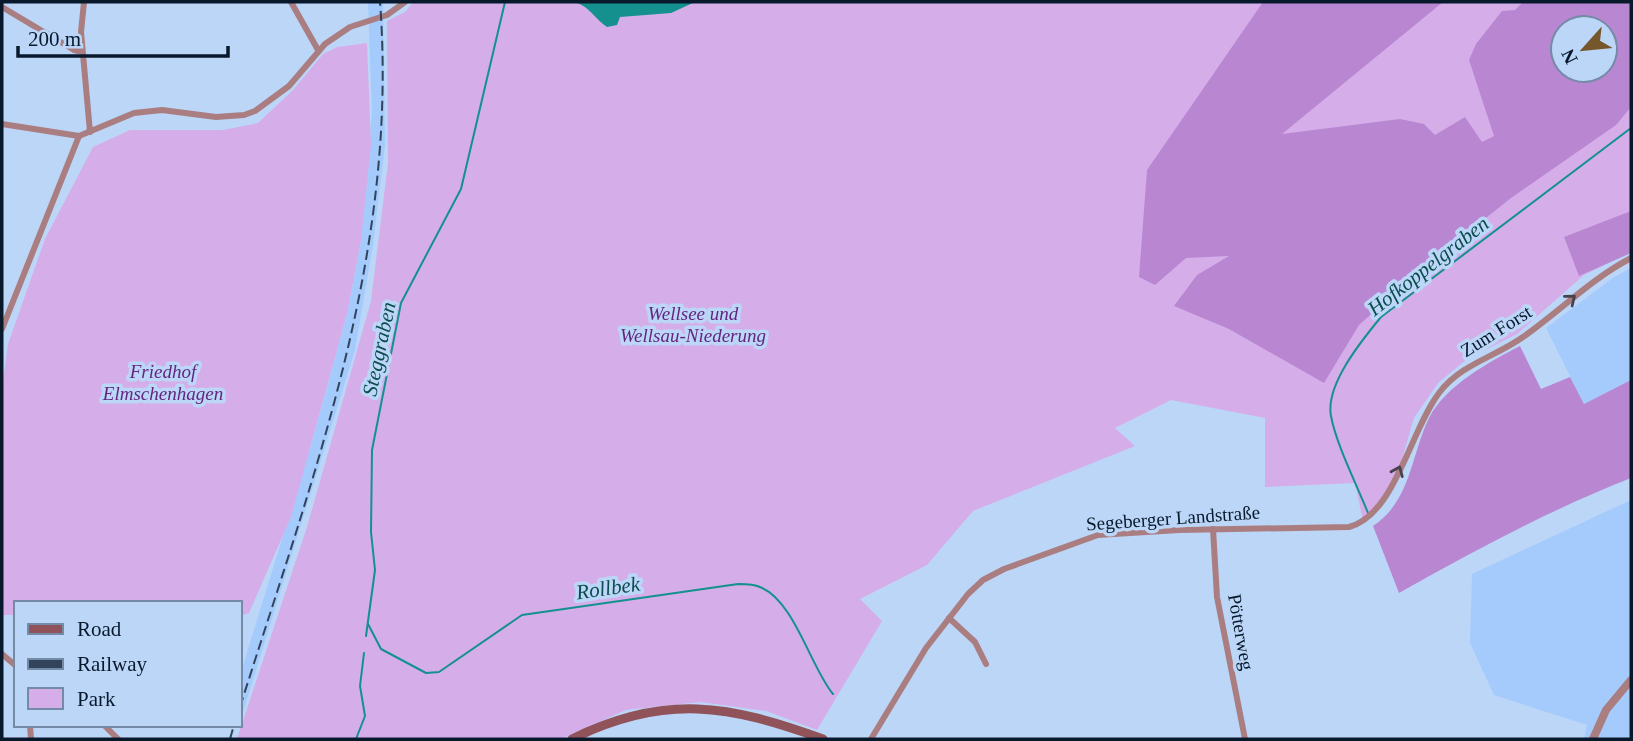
<svg xmlns="http://www.w3.org/2000/svg" width="1633" height="741" font-family="Georgia,serif">
	<style>
		.built { fill: #a4cbfc }
		.green { fill: #d5aee9; fill-rule: evenodd }
		.forest { fill: #b986d2; fill-rule: evenodd }
		.water { fill: #14908f }
		.lines { fill: none; stroke-linecap: round; stroke-linejoin: round }
		.stream { stroke: #14908f; stroke-width: 2 }
		.minor { stroke: #aa7e81; stroke-width: 6 }
		.tertiary { stroke: #aa7e81; stroke-width: 8 }
		.secondary { stroke: #91535a; stroke-width: 9 }
		.rail { stroke: #31445b; stroke-width: 2; stroke-dasharray: 10 5; stroke-linecap: butt }
		.oneway { stroke: #49414e }
		.labels { text-anchor: middle; dominant-baseline: central; stroke-width: 7; stroke-linejoin: round; paint-order: stroke }
		.park-label { font-size: 19px; font-style: italic; fill: #64257f; stroke: #bcd6f8 }
		.street-label { font-size: 19px; fill: #08192c; stroke: #bcd6f8 }
		.water-label { font-size: 21px; font-style: italic; fill: #0a4c4b; stroke: #bcd6f8 }
	</style>
	<rect width="100%" height="100%" fill="#bcd6f8"/>
	<!-- built -->
	<g class="built">
		<polygon points="368,2 383,2 385,145 373,245 355,350 240,722 240,675 312,442 347,314 361,241 372,112"/>
		<polygon points="1631,268 1631,380 1584,404 1546,328 1614,277"/>
		<polygon points="1631,500 1631,739 1584,739 1587,725 1494,695 1470,643 1472,574"/>
	</g>
	<!-- green -->
	<g class="green">
		<path d="M 413,2 L 1631,2 L 1631,252 L 1584,275 L 1517,334 L 1467,359 L 1438,383 L 1414,418 L 1393,490 L 1363,521 L 1355,483 L 1265,487 L 1265,418 L 1171,400 L 1115,428 L 1135,446 L 973,511 L 927,565 L 860,599 L 882,621 L 817,730 L 766,711 L 700,702 L 626,710 L 561,739 L 237,739 L 307,527 L 371,301 L 388,163 L 387,21 L 405,12 ZM 1563,28 L 1605,28 L 1605,70 L 1563,70 Z"/>
		<polygon points="367,43 371,145 361,241 347,314 291,517 249,613 240,616 240,603 16,603 16,615 2,615 2,389 8,344 45,239 93,147 130,130 223,130 258,123 293,90 323,54 337,47"/>
	</g>
	<!-- forest -->
	<g class="forest">
		<path d="M 1263,2 L 1443,2 L 1282,134 L 1400,119 L 1424,124 L 1435,135 L 1465,117 L 1482,142 L 1494,136 L 1469,60 L 1476,44 L 1502,11 L 1515,10 L 1523,2 L 1631,2 L 1631,107 L 1616,125 L 1511,198 L 1417,273 L 1359,325 L 1324,383 L 1229,329 L 1174,306 L 1197,275 L 1229,256 L 1186,258 L 1155,285 L 1139,277 L 1147,170 ZM 1563,28 L 1605,28 L 1605,70 L 1563,70 Z"/>
		<polygon points="1631,211 1631,253 1579,276 1564,237"/>
		<path d="M 1520,346 L 1541,389 L 1570,377 L 1584,404 L 1631,380 L 1631,478 C 1550,510 1475,550 1399,593 L 1373,526 C 1411,501 1411,455 1429,418 C 1445,386 1489,362 1520,346 Z"/>
	</g>
	<!-- water -->
	<path class="water" d="M 575,2 L 695,2 L 671,13 L 620,17 L 617,25 L 607,27 C 594,18 590,7 575,2 Z"/>
	<g class="lines">
		<!-- stream -->
		<g class="stream">
			<path d="M 1368,513 C 1357,485 1336,444 1331,416 C 1325,385 1362,340 1381,317 L 1631,128"/>
			<path d="M 368,624 L 381,649 L 426,673 L 439,672 L 522,615 L 738,584 C 745,584 754,584 760,587 C 794,600 811,668 833,694"/>
			<polyline points="366,636 375,570 371,532 372,450 401,303 461,189 505,2"/>
			<polyline points="356,739 365,716 360,686 364,653"/>
		</g>
		<!-- minor -->
		<g class="minor">
			<polyline points="84,2 81,32 90,132"/>
			<polyline points="291,2 318,50"/>
			<polyline points="2,7 74,50 82,52"/>
			<polyline points="2,124 79,136 134,113 162,110 216,117 244,115 255,111 289,86 325,44 350,27 387,15 405,2"/>
			<polyline points="2,329 79,136"/>
			<polyline points="1213,529 1217,597 1245,739"/>
			<polyline points="949,618 975,642 986,664"/>
			<polyline points="2,654 16,666"/>
			<polyline points="30,725 31,739"/>
			<polyline points="104,725 118,739"/>
			<path d="M 871,739 L 926,648 L 968,594 L 983,580 L 1004,569 L 1098,535 L 1179,530 L 1349,527 C 1395,515 1410,431 1439,393 C 1461,364 1495,357 1523,337 C 1560,311 1591,279 1631,258"/>
		</g>
		<!-- tertiary -->
		<polyline class="tertiary" points="1593,739 1606,710 1631,680"/>
		<!-- secondary -->
		<path class="secondary" d="M 572,739 C 665,693 730,705 823,739"/>
		<!-- rail -->
		<g class="rail">
			<path d="M 240,707 C 314,473 399,252 380,2"/>
			<polyline points="230,739 234,725"/>
		</g>
	</g>
	<!-- one-way arrows -->
	<defs><path id="oneway-chevron" d="M-2-3.5L2.5 0L-2 3.5" fill="none" stroke-width="1.6" stroke-linecap="round" stroke-linejoin="round" transform="scale(1.75)"/></defs>
	<g class="oneway">
		<use href="#oneway-chevron" transform="translate(1571 299) rotate(-39)"/>
		<use href="#oneway-chevron" transform="translate(1398 471) rotate(-67)"/>
	</g>
	<g class="labels">
		<!-- park labels -->
		<g class="park-label">
			<text x="693" y="313">Wellsee und<tspan x="693" dy="22">Wellsau-Niederung</tspan></text>
			<text x="163" y="371">Friedhof<tspan x="163" dy="22">Elmschenhagen</tspan></text>
		</g>
		<!-- street labels -->
		<g class="street-label">
			<text transform="translate(1496 331) rotate(-32)">Zum Forst</text>
			<text transform="translate(1173 518) rotate(-4)">Segeberger Landstraße</text>
			<text transform="translate(1241 632) rotate(80)">Pötterweg</text>
		</g>
		<!-- water labels -->
		<g class="water-label">
			<text transform="translate(1428 266) rotate(-38)">Hofkoppelgraben</text>
			<text transform="translate(379 349) rotate(-78)">Steggraben</text>
			<text transform="translate(608 588) rotate(-8)">Rollbek</text>
		</g>
	</g>
	<!-- border -->
	<rect width="1633" height="741" fill="none" stroke="#08192c" stroke-width="7"/>
	<!-- legend -->
	<rect x="14" y="601" width="228" height="126" fill="#bcd6f8" stroke="#748aa6" stroke-width="2"/>
	<rect x="28" y="624" width="35" height="10" fill="#91535a" stroke="#748aa6" stroke-width="2"/>
	<text x="77" y="636" font-size="21" fill="#08192c">Road</text>
	<rect x="28" y="659" width="35" height="10" fill="#31445b" stroke="#748aa6" stroke-width="2"/>
	<text x="77" y="671" font-size="21" fill="#08192c">Railway</text>
	<rect x="28" y="688" width="35" height="21" fill="#d5aee9" stroke="#748aa6" stroke-width="2"/>
	<text x="77" y="706" font-size="21" fill="#08192c">Park</text>
	<!-- north arrow -->
	<g transform="translate(1584 49) rotate(243)"><circle r="33" fill="#bcd6f8" stroke="#748aa6" stroke-width="2"/>
	<path d="M0-5L12 26L0 18L-12 26Z" fill="#76572c"/>
	<text y="-10" font-size="19" font-weight="bold" text-anchor="middle" fill="#08192c">N</text>
	</g>
	<!-- scale -->
	<path d="M18 46v10h210v-10" fill="none" stroke="#08192c" stroke-width="3.5"/>
	<text x="28" y="46" font-size="21" fill="#08192c" stroke="#bcd6f8" stroke-width="5" paint-order="stroke">200 m</text>
</svg>
